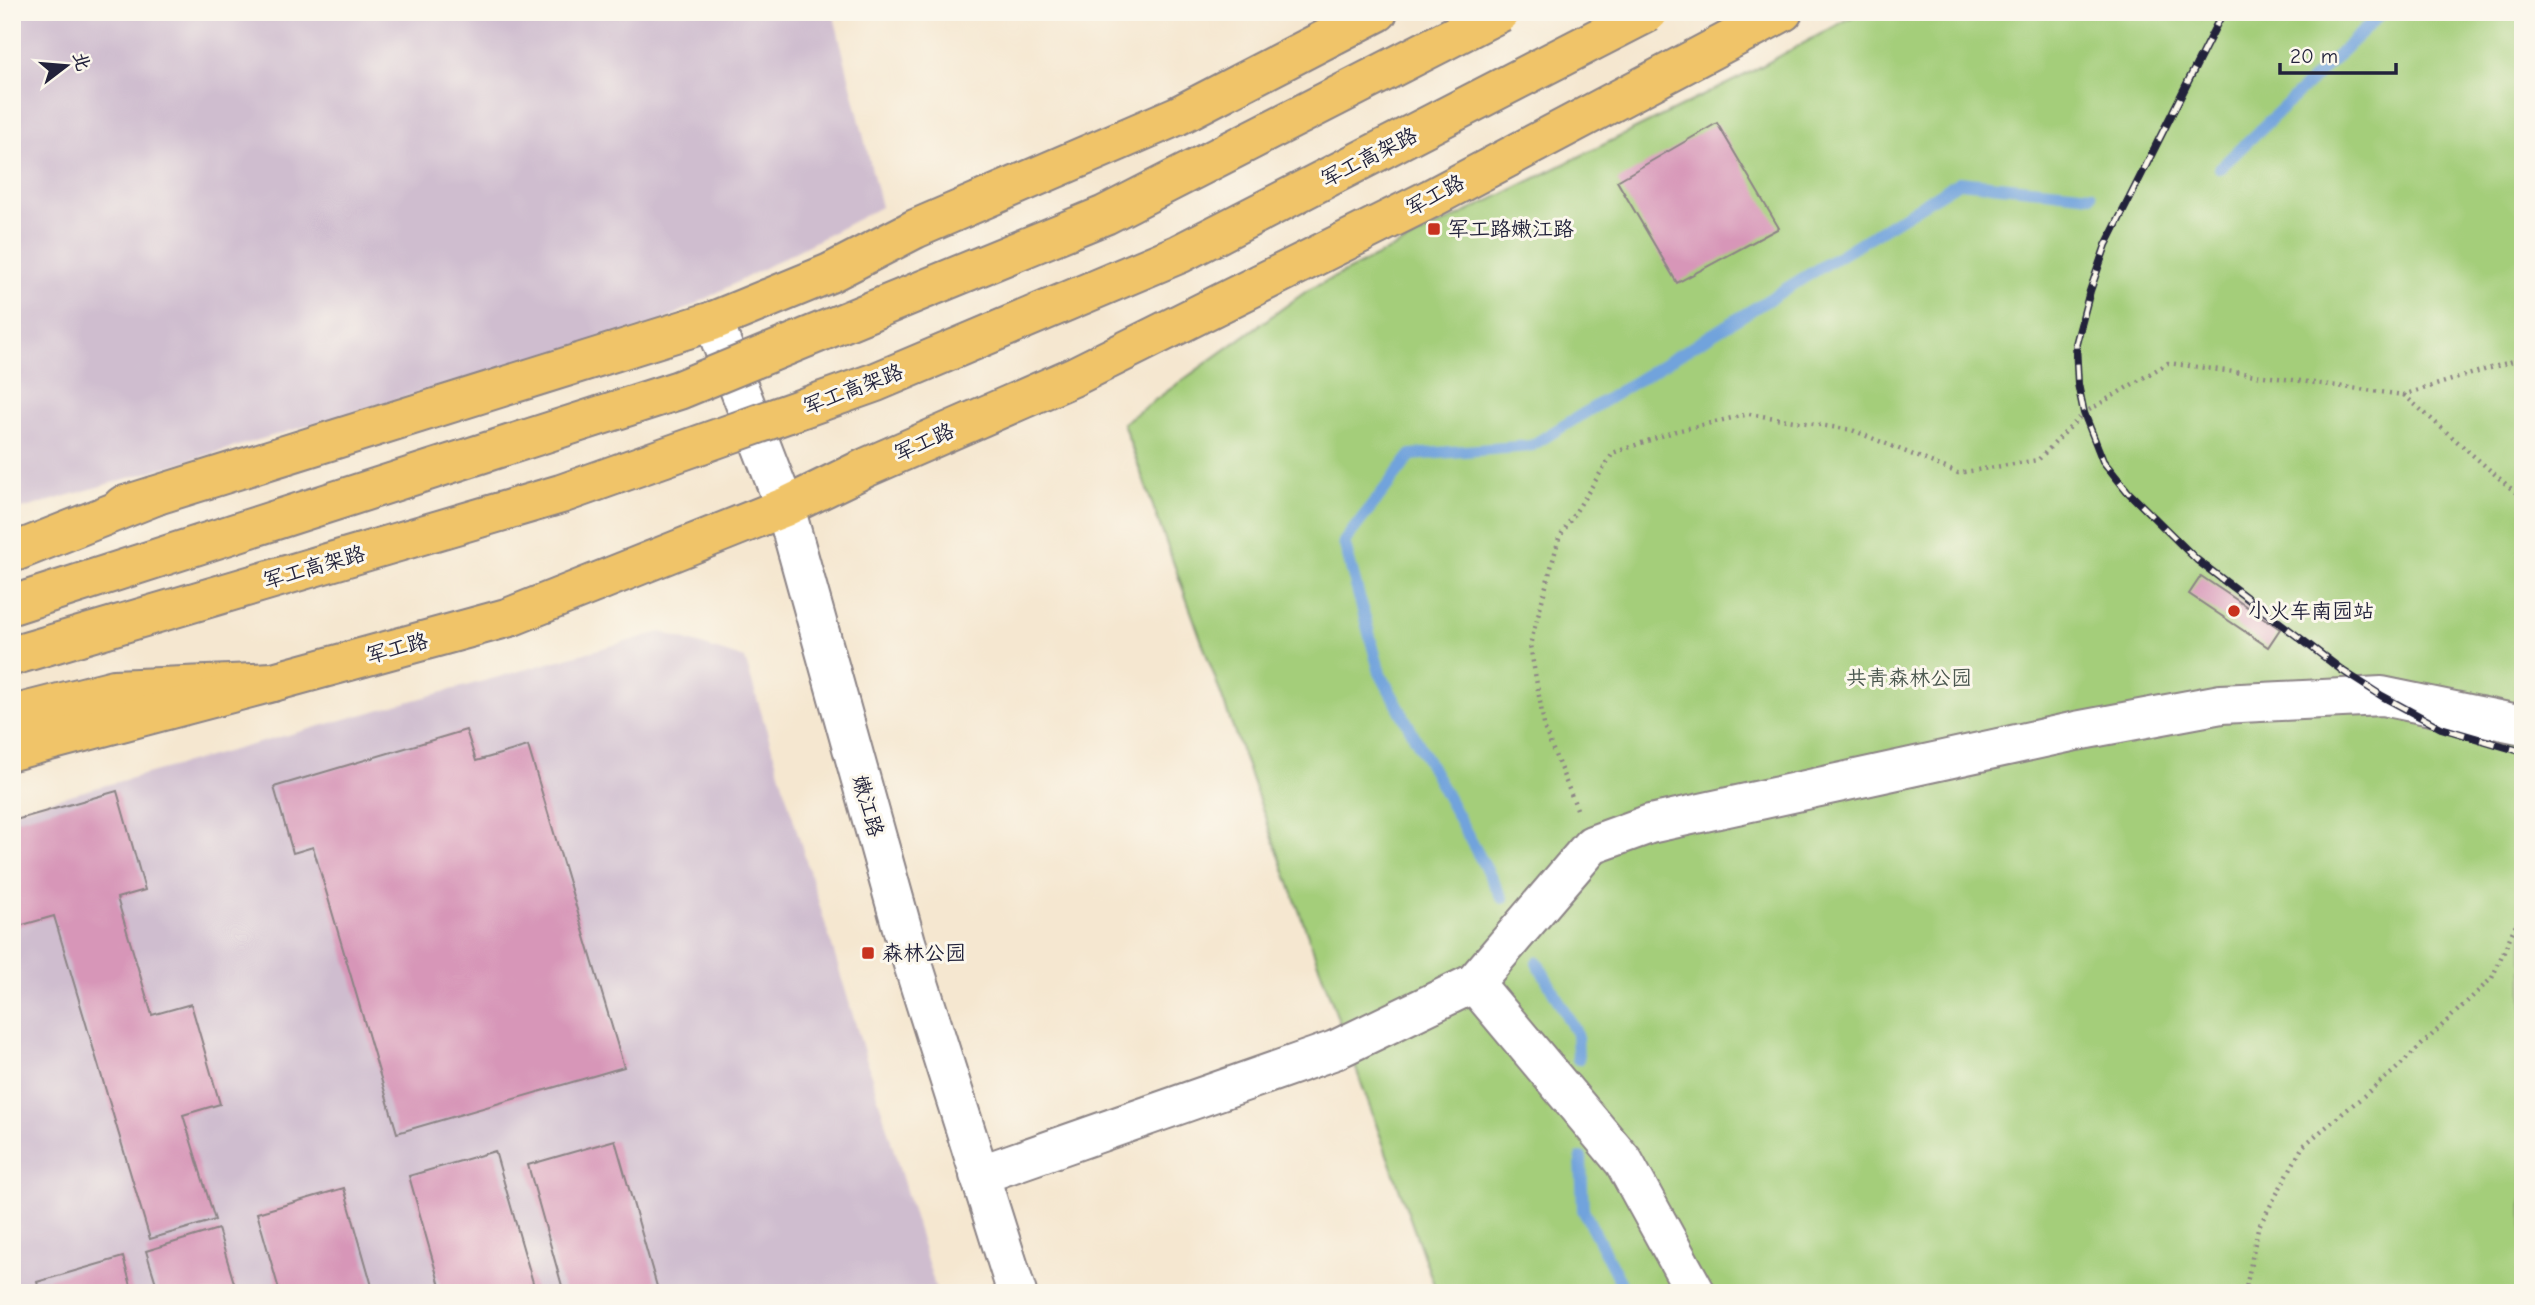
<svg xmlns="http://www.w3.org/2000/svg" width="2535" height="1305" font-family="'Comic Neue','LXGW WenKai TC',sans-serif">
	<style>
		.industrial { fill: #cfbdcf }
		.green { fill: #a4ce7a; stroke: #63785a; stroke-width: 2 }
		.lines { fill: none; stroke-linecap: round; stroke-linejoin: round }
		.stream { stroke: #71a3dc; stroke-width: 12 }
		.building { fill: #d796b8 }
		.minor-casing { stroke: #8c8486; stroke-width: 42 }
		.major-casing { stroke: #8c8486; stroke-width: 42 }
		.highway-casing { stroke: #8c8486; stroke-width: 42 }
		.path { stroke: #8c8486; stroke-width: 4.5; stroke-dasharray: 2 5; stroke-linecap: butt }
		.minor { stroke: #fff; stroke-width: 38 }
		.major { stroke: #f0c469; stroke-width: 38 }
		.highway { stroke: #f0c469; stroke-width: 38 }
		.rail-casing { stroke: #22223b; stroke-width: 8 }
		.rail { stroke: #fbf7ec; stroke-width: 5; stroke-dasharray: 16; stroke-linecap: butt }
		.highway-bridge-casing { stroke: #8c8486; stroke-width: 42; stroke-linecap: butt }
		.highway-bridge { stroke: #f0c469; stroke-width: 38 }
		.poi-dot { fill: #c8321e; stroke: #fbf7ec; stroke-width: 2.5 }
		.labels { text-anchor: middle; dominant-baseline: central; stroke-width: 6; stroke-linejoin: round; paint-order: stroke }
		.street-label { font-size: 21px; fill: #22223b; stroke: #fbf7ec }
		.poi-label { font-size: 21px; fill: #22223b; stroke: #fbf7ec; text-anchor: start }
		.park-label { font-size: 21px; fill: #49564e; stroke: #fbf7ec }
	</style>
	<rect width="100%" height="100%" fill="#fbf7ec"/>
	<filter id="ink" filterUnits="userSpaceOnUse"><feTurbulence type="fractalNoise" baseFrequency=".0143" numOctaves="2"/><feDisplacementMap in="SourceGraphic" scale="14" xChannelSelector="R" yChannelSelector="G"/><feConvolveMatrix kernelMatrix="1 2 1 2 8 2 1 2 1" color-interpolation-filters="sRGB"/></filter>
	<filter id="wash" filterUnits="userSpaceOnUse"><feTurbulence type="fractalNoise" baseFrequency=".00686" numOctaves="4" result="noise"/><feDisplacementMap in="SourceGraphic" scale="28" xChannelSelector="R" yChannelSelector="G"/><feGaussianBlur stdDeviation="1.57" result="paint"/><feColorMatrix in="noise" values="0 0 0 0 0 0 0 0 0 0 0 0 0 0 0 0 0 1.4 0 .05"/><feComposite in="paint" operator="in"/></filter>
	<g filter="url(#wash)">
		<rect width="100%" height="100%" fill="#f5e7d0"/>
		<!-- industrial -->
		<g class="industrial">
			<polygon points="12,12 833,12 881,207 659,323 12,512"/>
			<polygon points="661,632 745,659 937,1293 12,1293 12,811"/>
		</g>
		<!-- green -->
		<polygon class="green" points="1861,12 2523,12 2523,1293 1437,1293 1123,423 1308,290 1747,74"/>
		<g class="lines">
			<!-- stream -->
			<g class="stream">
				<polyline points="2220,168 2383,12"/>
				<polyline points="1502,898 1380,673 1344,542 1411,455 1531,446 1959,182 2091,195"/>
				<polyline points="1537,962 1577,1034 1578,1059"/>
				<polyline points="1581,1158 1583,1210 1626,1293"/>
			</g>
		</g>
		<g id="blocks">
			<!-- building -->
			<g class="building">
				<polygon points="1717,123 1779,228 1677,283 1617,181"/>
				<polygon points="2201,576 2280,629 2268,647 2189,594"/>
				<polygon points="466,730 476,761 528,746 624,1067 397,1133 313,847 293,853 274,787"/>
				<polygon points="117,791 145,890 117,898 152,1015 191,1004 220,1104 183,1115 215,1220 150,1239 54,916 12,928 12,821"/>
				<polygon points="615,1140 658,1290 564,1293 528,1165"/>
				<polygon points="495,1151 536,1293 442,1293 409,1176"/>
				<polygon points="344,1188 374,1293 280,1293 257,1213"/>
				<polygon points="218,1229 237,1293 159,1293 146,1251"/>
				<polygon points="123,1257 133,1293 40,1293 37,1282"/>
			</g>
		</g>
	</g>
	<g filter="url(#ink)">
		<use href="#blocks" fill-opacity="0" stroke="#8c8486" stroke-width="2"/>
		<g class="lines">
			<defs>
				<g id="minor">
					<polyline points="713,321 785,507 906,942 1017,1293"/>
					<polyline points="1474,983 1624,1162 1696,1293"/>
					<polyline points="979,1175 1335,1050 1474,983 1592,845 1650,824 2076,731 2221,704 2382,696 2523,725"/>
				</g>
				<g id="major">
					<polyline points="122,506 713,321 830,273 915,229 1177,116 1378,12"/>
					<polyline points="12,715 114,689 273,682 510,617 785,507 865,468 1073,377 1430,199 1783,12"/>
				</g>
				<g id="highway">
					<polyline points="12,553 155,496"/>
					<polyline points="12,751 273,682"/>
				</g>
			</defs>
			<!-- minor casing -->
			<use href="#minor" class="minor-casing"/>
			<!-- major casing -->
			<use href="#major" class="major-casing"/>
			<!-- highway casing -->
			<use href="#highway" class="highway-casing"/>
			<!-- path -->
			<g class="path">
				<polyline points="2404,395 2523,499"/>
				<polyline points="1577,809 1545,730 1530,645 1559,538 1613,453 1676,431 1749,414 1852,430 1958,473 2038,460 2084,413 2168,363 2403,395 2523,358"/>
				<polyline points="2245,1293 2258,1228 2303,1146 2395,1070 2492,978 2523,908"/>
			</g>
			<!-- minor -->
			<use href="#minor" class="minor"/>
			<!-- major -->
			<use href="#major" class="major"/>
			<!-- highway -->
			<use href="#highway" class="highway"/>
			<defs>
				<polyline id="rail" points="2223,12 2106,245 2090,291 2076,344 2078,384 2084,413 2103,461 2128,492 2197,560 2343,671 2382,696 2441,728 2523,752"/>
			</defs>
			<!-- rail casing -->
			<use href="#rail" class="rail-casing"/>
			<!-- rail -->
			<use href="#rail" class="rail"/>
			<defs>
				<g id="highway-bridge">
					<polyline points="12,605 679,390 1105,215 1501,12"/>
					<polyline points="12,656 561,494 876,382 1179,254 1649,12"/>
				</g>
			</defs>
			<!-- highway-bridge casing -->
			<use href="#highway-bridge" class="highway-bridge-casing"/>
			<!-- highway-bridge -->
			<use href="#highway-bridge" class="highway-bridge"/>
		</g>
	</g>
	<!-- markers -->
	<g class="poi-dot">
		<rect x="1427" y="222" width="14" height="14" rx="3.5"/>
		<circle cx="2234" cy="611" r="7"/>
		<rect x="861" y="946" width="14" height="14" rx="3.5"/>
	</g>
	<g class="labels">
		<!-- street labels -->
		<g class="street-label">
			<text transform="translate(1369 157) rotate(-27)">军工高架路</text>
			<text transform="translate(1435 195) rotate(-28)">军工路</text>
			<text transform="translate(853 389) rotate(-21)">军工高架路</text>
			<text transform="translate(924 442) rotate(-24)">军工路</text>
			<text transform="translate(314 567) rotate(-16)">军工高架路</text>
			<text transform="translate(397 648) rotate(-15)">军工路</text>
			<text transform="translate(868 806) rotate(74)">嫩江路</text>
		</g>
		<!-- poi labels -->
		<g class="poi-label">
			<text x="1448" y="229">军工路嫩江路</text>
			<text x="2248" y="611">小火车南园站</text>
			<text x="882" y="953">森林公园</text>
		</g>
		<!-- park labels -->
		<g class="park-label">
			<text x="1909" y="678">共青森林公园</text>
		</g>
	</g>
	<!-- margin -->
	<rect width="2535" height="1305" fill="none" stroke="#fbf7ec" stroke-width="42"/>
	<!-- north arrow -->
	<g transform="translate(66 66) rotate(74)" stroke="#fbf7ec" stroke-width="5" paint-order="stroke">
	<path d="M0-5L12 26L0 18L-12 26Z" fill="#22223b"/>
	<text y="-10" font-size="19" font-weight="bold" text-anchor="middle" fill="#22223b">北</text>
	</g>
	<!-- scale -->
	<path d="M2280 63v10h116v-10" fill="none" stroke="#22223b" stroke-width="3.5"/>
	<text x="2290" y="63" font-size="21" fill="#22223b" stroke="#fbf7ec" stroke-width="5" paint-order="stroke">20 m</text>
</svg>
